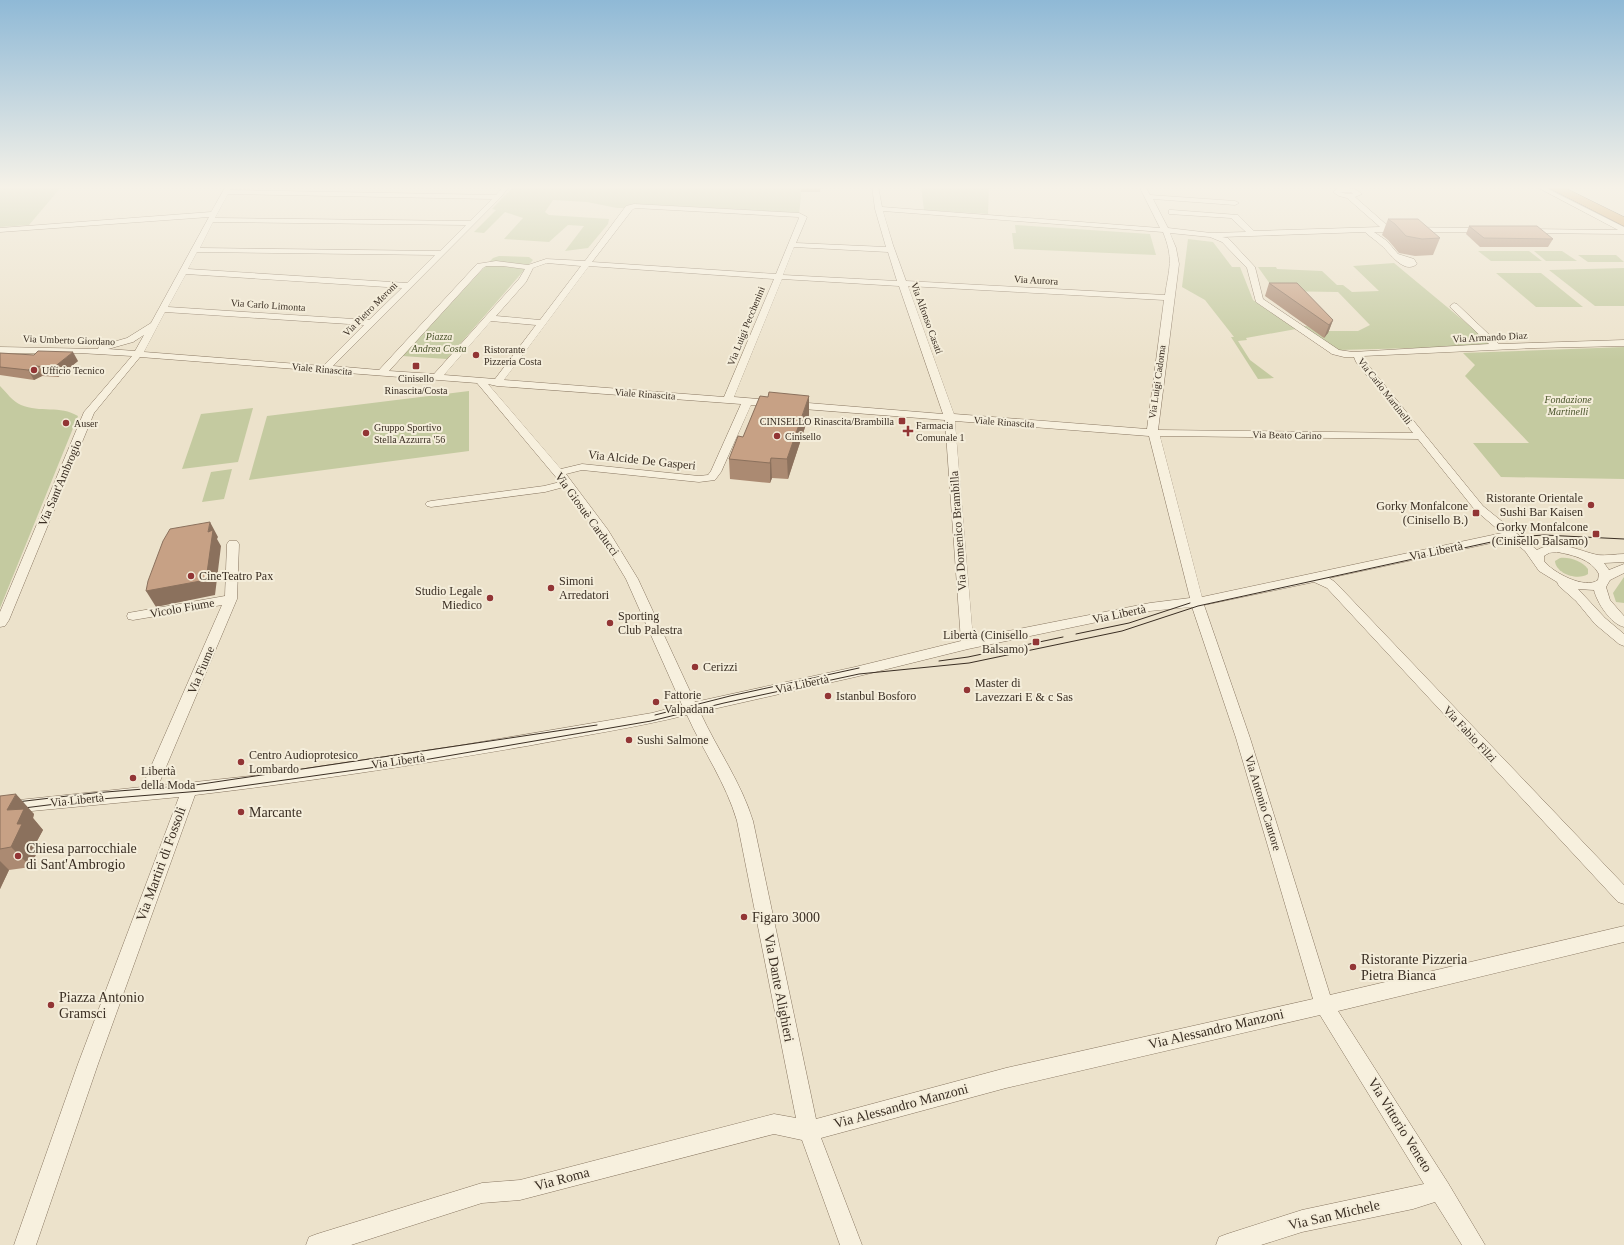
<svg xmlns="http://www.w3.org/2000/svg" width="1624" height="1245" font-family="Georgia,serif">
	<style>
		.green { fill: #c4caa0 }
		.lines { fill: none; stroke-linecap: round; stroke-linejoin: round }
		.street-casing { stroke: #887661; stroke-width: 1 }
		.highway-casing { stroke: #564434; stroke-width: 1 }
		.street { fill: #f7f0de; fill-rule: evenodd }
		.highway { fill: #d2a365; fill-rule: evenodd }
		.tram { stroke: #3a2e23; stroke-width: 1 }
		.wall { fill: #ab8a72 }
		.shaded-wall { fill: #8b715d }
		.building { fill: #c7a185; stroke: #8b715d }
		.poi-dot { fill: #923535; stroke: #f4edda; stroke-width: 1.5 }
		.labels { text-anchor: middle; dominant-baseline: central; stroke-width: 4; stroke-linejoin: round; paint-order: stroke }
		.far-street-label { font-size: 10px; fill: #3a2e23; stroke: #f4edda }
		.far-park-label { font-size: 10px; font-style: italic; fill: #4a542b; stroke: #f4edda }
		.far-poi-label { font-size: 10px; fill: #3a2e23; stroke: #f4edda; text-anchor: start }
		.street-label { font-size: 12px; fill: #3a2e23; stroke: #f4edda }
		.poi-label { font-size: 12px; fill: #3a2e23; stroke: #f4edda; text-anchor: start }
		.near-poi-label { font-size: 14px; fill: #3a2e23; stroke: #f4edda; text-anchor: start }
		.near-street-label { font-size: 14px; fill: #3a2e23; stroke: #f4edda }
	</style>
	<rect width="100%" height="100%" fill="#ece2cb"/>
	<!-- green -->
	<g class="green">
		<polygon points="0,186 62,186 29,225 0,227"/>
		<polygon points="514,186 802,186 799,215 637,208 617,208 587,202 553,200 545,212 549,215 609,219 608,224 588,248 565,251 584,226 568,225 549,242 504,239 523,218 505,212 484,233 474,232 496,210 492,209"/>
		<polygon points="921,186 989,186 988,214 924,210"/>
		<polygon points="1015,225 1150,234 1156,255 1014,249 1012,233 1016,233"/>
		<polygon points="1188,239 1213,242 1232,267 1240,267 1253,300 1296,329 1246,338 1247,340 1238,341 1250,360 1274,378 1258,379 1231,337 1234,337 1205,300 1182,287"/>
		<polygon points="1478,251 1529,251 1542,261 1491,261"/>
		<polygon points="1534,251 1562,251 1577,261 1546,261"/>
		<polygon points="1578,255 1616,255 1624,262 1588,262"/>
		<polygon points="499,256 529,257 533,260 447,359 402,356 493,258"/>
		<polygon points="1394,263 1494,346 1339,350 1302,326 1307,326 1317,331 1358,331 1370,325 1338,292 1275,291 1258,267 1276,267 1277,269 1322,271 1337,285 1343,285 1352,292 1379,291 1353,266"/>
		<polygon points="1624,268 1624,306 1595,306 1549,270"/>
		<polygon points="1496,273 1541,273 1583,307 1536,307"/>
		<polygon points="1624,347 1624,479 1501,477 1473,443 1529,443 1465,376 1475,365 1463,353"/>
		<path d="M 0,386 C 6,392 13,402 21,405 C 40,413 60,405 78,416 L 0,608 Z"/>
		<polygon points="469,391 469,451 249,480 267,416"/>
		<polygon points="253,408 238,462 182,469 201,414"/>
		<polygon points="232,469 224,499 202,502 211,472"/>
		<path d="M 1560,558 C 1571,557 1581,561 1588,569 L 1588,574 C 1578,581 1556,574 1555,561 Z"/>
		<polygon points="1624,577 1624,603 1616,602 1613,593"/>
	</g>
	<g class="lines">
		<defs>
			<g id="street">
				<path d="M 226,186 L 232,186 L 230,190 L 496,195 L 504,186 L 510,186 L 500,198 L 333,366 L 379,370 L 477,264 L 496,261 L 528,265 L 546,259 L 585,261 L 626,206 L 634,204 L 799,213 L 807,217 L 796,243 L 886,247 L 875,209 L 872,186 L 878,186 L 882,207 L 1160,228 L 1139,186 L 1145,186 L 1150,195 L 1235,201 L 1239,203 L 1235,205 L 1153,199 L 1168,228 L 1211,233 L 1246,232 L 1231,218 L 1169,214 L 1169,210 L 1172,210 L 1238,215 L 1254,231 L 1380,227 L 1347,198 L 1339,196 L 1333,192 L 1339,187 L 1355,189 L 1362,194 L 1355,197 L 1389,227 L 1484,228 L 1488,230 L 1484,232 L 1374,232 L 1387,241 L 1398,254 L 1414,259 L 1417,264 C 1404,275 1390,253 1382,246 C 1377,241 1370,237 1365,232 L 1222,237 L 1228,238 L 1255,267 L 1263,299 L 1339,350 L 1353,352 L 1489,344 L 1451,308 L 1450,306 L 1454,303 L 1457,304 L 1499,344 L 1624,340 L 1624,346 L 1535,348 L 1363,356 L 1364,360 L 1483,506 L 1537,550 C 1558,538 1578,551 1598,555 C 1606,556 1616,554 1624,554 L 1624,562 L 1604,563 L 1609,570 L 1624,564 L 1624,573 L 1610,580 L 1606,587 L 1610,600 L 1624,616 L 1624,627 C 1611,624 1597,603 1594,590 L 1578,589 L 1605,618 L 1624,634 L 1624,646 L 1619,644 L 1595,624 L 1576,601 L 1559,586 L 1557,582 L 1539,571 L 1525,551 L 1510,539 L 1329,578 L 1335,582 L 1624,885 L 1624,904 L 1618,902 L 1327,588 L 1314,582 L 1204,605 L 1250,738 L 1330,995 L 1624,926 L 1624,942 L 1338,1011 L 1448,1183 L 1485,1245 L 1462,1245 L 1435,1202 L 1413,1209 L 1302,1232 L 1261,1245 L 1216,1245 L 1219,1237 L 1227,1234 L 1302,1210 L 1424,1184 L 1320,1015 L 1006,1088 L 821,1138 L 862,1245 L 840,1245 L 802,1140 L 774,1134 L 520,1200 L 482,1203 L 351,1245 L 306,1245 L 309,1237 L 317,1234 L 482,1183 L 520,1180 L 774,1114 L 796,1118 L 737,821 C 726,783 703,751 687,715 C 634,728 580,736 527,746 C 416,765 306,782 195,795 L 98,1064 L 36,1245 L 14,1245 L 78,1064 L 179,797 L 0,814 L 0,802 L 142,787 L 222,605 L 133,620 L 128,619 L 127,616 L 128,613 L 225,596 L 227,544 L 229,541 L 237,541 L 239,544 L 237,599 L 158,786 L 269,774 L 463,745 L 652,713 L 682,705 L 626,579 L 599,534 L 564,487 L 545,492 L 431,507 L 427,506 L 425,504 L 427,502 L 431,501 L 544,486 L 560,482 L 477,383 L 140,357 L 94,413 L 9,620 L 5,626 L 0,627 L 0,612 L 84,412 L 132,356 L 79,353 L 0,353 L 0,347 L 98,349 L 99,346 L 127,338 L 151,323 L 209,217 L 0,232 L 0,228 L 211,212 ZM 1340,192 L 1351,192 L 1353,194 L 1347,194 ZM 228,194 L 492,199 L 470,221 L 215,218 ZM 635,208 L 798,217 L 799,218 L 776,274 L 592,262 L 632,210 ZM 883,211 L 1163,232 C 1174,259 1169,268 1165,295 L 906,281 L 893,245 ZM 213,222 L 466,225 L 440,251 L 200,248 ZM 1170,233 L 1210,237 L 1222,242 L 1247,268 L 1256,302 L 1332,354 L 1344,357 L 1354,357 L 1356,362 L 1413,433 L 1158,430 L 1179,264 L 1176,248 ZM 794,247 L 888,252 L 897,281 L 783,275 ZM 197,252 L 435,255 L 407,283 L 188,269 ZM 547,263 L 581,266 L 540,320 L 496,316 L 526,282 L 533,268 ZM 486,266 L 503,266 L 525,269 L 519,279 L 434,374 L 389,371 L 483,268 ZM 589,266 L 774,279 L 724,397 L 504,380 ZM 186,274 L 402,288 L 369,320 L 168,307 ZM 782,279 L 899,286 L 943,414 L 734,397 ZM 908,286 L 1164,300 L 1147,429 L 954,414 ZM 165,312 L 364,325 L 323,366 L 144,352 ZM 491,321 L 536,325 L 495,379 L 444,375 ZM 144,335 L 135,351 L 108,349 L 133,342 ZM 488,384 L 497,386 L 741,404 L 711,471 L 708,475 L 699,476 L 582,464 L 561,469 ZM 751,405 L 945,420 L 961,641 L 855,667 L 695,702 L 638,579 L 608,530 L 566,474 L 582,470 L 699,482 L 715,480 L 721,472 ZM 955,421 L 1149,436 L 1190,598 L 1150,603 L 973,638 ZM 1160,436 L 1418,439 L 1475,510 L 1502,533 L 1202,597 ZM 1557,552 C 1573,555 1591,559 1599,574 L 1598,580 C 1585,590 1552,572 1544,561 L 1544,556 L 1549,553 ZM 1192,607 L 1236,738 L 1313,999 L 1006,1068 L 816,1119 L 753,821 C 741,782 717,749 700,712 L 855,677 L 968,649 L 1150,611 Z"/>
				<polygon points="1535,186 1542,186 1624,227 1624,234 1523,233 1522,231 1526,229 1618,230"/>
				<polygon points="1620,186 1624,186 1624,188 1621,187"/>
			</g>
			<polygon id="highway" points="1547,186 1561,186 1624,217 1624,226 1549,188"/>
		</defs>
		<!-- street casing -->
		<use href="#street" class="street-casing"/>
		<!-- highway casing -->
		<use href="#highway" class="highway-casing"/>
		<!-- street -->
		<use href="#street" class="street"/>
		<!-- highway -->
		<use href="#highway" class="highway"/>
		<!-- tram -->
		<g class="tram">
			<polyline points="1076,634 1129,623 1190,603"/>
			<polyline points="939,661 968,657 1063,637"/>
			<polyline points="655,715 730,696 859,668"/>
			<polyline points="0,804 93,793 195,785 597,725"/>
			<polyline points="0,811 88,800 214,790 412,762 651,721 724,703 859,674 969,663 1122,631 1198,606 1514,537 1544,535 1624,539"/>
		</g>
	</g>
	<!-- wall -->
	<g class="wall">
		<polygon points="801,186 821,186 820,192 801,192"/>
		<polygon points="1388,219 1440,238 1433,255 1415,256 1399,253 1388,240 1382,235"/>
		<polygon points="1469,226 1553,239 1548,247 1480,247 1466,234"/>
		<polygon points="1269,283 1333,320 1328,333 1324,338 1265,296"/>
		<polygon points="0,353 78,361 58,377 42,376 34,380 0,375"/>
		<polygon points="809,415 788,479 772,478 770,483 730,479 729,459 743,437"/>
		<polygon points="0,796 34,814 33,818 43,830 37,841 40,844 31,867 9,870 0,889"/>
	</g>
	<!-- shaded-wall -->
	<g class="shaded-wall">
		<polygon points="1333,320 1328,333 1324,338 1329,325"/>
		<polygon points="73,352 78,361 58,377 53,368"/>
		<polygon points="36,366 42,376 34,380 28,370"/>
		<polygon points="809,396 809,415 788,479 787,459"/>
		<polygon points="771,458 772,478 770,483 770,463"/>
		<polygon points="210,522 218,537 217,539 221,546 215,595 156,607 146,591 208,532"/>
		<polygon points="16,794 34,814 33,818 43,830 37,841 40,844 31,867 11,847 7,810"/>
		<polygon points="0,861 9,870 0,889"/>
	</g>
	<!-- building -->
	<g class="building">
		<polygon points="1388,219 1418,219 1440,238 1422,239 1406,236 1395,224"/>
		<polygon points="1469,226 1537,226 1553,239 1484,238"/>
		<polygon points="1269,283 1297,283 1333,320 1329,325"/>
		<polygon points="38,351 73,352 53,368 36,366 28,370 0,367 0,353 34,355"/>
		<polygon points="769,392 809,396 787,459 771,458 770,463 729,459 738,436 743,437 760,396 768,397"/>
		<polygon points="210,522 208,532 213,530 206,580 146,591 148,581 163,541 170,529"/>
		<polygon points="16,794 7,810 24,809 17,824 22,824 11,847 0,849 0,796"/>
	</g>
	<!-- sky -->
	<linearGradient id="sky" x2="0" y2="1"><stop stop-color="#8fb9d6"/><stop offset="0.52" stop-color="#f6f2e8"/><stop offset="1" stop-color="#f6f2e8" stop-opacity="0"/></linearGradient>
	<rect width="1624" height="360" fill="url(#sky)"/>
	<!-- markers -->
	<g class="poi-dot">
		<circle cx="476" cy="355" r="4"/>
		<rect x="412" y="362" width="8" height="8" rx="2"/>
		<circle cx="34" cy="370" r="4"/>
		<rect x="898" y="417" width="8" height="8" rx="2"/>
		<circle cx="66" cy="423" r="4"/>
		<path d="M906 425h4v4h4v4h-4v4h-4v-4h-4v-4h4z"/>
		<circle cx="366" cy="433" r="4"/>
		<circle cx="777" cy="436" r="4"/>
		<circle cx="1591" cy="505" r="4"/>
		<rect x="1472" y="509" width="8" height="8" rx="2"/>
		<rect x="1592" y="530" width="8" height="8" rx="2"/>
		<circle cx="191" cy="576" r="4"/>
		<circle cx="551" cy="588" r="4"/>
		<circle cx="490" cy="598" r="4"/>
		<circle cx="610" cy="623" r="4"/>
		<rect x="1032" y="638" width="8" height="8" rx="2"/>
		<circle cx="695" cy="667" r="4"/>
		<circle cx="967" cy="690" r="4"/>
		<circle cx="828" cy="696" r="4"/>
		<circle cx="656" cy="702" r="4"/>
		<circle cx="629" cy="740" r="4"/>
		<circle cx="241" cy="762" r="4"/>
		<circle cx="133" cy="778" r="4"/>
		<circle cx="241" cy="812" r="4"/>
		<circle cx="18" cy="856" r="4"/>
		<circle cx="744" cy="917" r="4"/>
		<circle cx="1353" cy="967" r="4"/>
		<circle cx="51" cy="1005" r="4"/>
	</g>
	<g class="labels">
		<!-- far-street labels -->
		<g class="far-street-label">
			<text transform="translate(1036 280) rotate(3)">Via Aurora</text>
			<text transform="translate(268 305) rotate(4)">Via Carlo Limonta</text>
			<text transform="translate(370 309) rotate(-45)">Via Pietro Meroni</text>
			<text transform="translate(927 318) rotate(70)">Via Alfonso Casati</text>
			<text transform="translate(746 326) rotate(-68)">Via Luigi Pecchenini</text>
			<text transform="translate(1490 337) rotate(-3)">Via Armando Diaz</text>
			<text transform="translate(69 340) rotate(2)">Via Umberto Giordano</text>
			<text transform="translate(322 369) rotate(5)">Viale Rinascita</text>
			<text transform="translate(1157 382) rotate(-82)">Via Luigi Cadorna</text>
			<text transform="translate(1385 391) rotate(52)">Via Carlo Martinelli</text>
			<text transform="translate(645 394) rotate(4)">Viale Rinascita</text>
			<text transform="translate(1004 422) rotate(4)">Viale Rinascita</text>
			<text transform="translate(1287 435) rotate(1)">Via Beato Carino</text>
		</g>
		<!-- far-park labels -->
		<g class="far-park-label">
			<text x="439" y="336">Piazza<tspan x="439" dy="12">Andrea Costa</tspan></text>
			<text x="1568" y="399">Fondazione<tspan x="1568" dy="12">Martinelli</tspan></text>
		</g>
		<!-- far-poi labels -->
		<g class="far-poi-label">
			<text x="484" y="349">Ristorante<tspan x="484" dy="12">Pizzeria Costa</tspan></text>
			<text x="42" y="370">Ufficio Tecnico</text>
			<text x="416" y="378" text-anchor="middle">Cinisello<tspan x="416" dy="12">Rinascita/Costa</tspan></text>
			<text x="894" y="421" text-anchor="end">CINISELLO Rinascita/Brambilla</text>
			<text x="74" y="423">Auser</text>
			<text x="916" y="425">Farmacia<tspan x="916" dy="12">Comunale 1</tspan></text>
			<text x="374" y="427">Gruppo Sportivo<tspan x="374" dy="12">Stella Azzurra '56</tspan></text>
			<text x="785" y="436">Cinisello</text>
		</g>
		<!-- street labels -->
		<g class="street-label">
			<text transform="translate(642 460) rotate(6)">Via Alcide De Gasperi</text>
			<text transform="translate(60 483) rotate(-67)">Via Sant'Ambrogio</text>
			<text transform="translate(587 514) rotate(54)">Via Giosuè Carducci</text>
			<text transform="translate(958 531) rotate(-94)">Via Domenico Brambilla</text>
			<text transform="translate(1436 551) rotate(-12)">Via Libertà</text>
			<text transform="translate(182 608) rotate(-10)">Vicolo Fiume</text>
			<text transform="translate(1119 614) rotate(-12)">Via Libertà</text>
			<text transform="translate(201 670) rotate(-67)">Via Fiume</text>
			<text transform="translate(802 684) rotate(-12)">Via Libertà</text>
			<text transform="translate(1470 734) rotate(47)">Via Fabio Filzi</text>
			<text transform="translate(398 761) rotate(-8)">Via Libertà</text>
			<text transform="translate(77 800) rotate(-6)">Via Libertà</text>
			<text transform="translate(1263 803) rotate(73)">Via Antonio Cantore</text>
		</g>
		<!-- poi labels -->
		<g class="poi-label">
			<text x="1583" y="498" text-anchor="end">Ristorante Orientale<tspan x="1583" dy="14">Sushi Bar Kaisen</tspan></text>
			<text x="1468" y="506" text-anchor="end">Gorky Monfalcone<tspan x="1468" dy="14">(Cinisello B.)</tspan></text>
			<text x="1588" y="527" text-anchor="end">Gorky Monfalcone<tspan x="1588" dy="14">(Cinisello Balsamo)</tspan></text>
			<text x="199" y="576">CineTeatro Pax</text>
			<text x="559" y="581">Simoni<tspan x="559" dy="14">Arredatori</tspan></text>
			<text x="482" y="591" text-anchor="end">Studio Legale<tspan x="482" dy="14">Miedico</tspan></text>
			<text x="618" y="616">Sporting<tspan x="618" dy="14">Club Palestra</tspan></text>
			<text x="1028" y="635" text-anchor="end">Libertà (Cinisello<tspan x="1028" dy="14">Balsamo)</tspan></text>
			<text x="703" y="667">Cerizzi</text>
			<text x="975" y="683">Master di<tspan x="975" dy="14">Lavezzari E &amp; c Sas</tspan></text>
			<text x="664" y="695">Fattorie<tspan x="664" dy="14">Valpadana</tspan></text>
			<text x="836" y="696">Istanbul Bosforo</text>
			<text x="637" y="740">Sushi Salmone</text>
			<text x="249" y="755">Centro Audioprotesico<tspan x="249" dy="14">Lombardo</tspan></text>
			<text x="141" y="771">Libertà<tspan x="141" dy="14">della Moda</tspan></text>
		</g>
		<!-- near-poi labels -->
		<g class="near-poi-label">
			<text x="249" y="812">Marcante</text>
			<text x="26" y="848">Chiesa parrocchiale<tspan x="26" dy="16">di Sant'Ambrogio</tspan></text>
			<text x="752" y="917">Figaro 3000</text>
			<text x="1361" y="959">Ristorante Pizzeria<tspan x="1361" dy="16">Pietra Bianca</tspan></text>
			<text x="59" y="997">Piazza Antonio<tspan x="59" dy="16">Gramsci</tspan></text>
		</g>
		<!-- near-street labels -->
		<g class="near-street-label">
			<text transform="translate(161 864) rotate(-70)">Via Martiri di Fossoli</text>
			<text transform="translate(779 988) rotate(79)">Via Dante Alighieri</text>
			<text transform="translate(1216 1029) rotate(-13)">Via Alessandro Manzoni</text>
			<text transform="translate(901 1106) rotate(-15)">Via Alessandro Manzoni</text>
			<text transform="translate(1400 1125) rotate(58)">Via Vittorio Veneto</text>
			<text transform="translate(562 1179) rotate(-15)">Via Roma</text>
			<text transform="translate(1334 1215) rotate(-13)">Via San Michele</text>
		</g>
	</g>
</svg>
